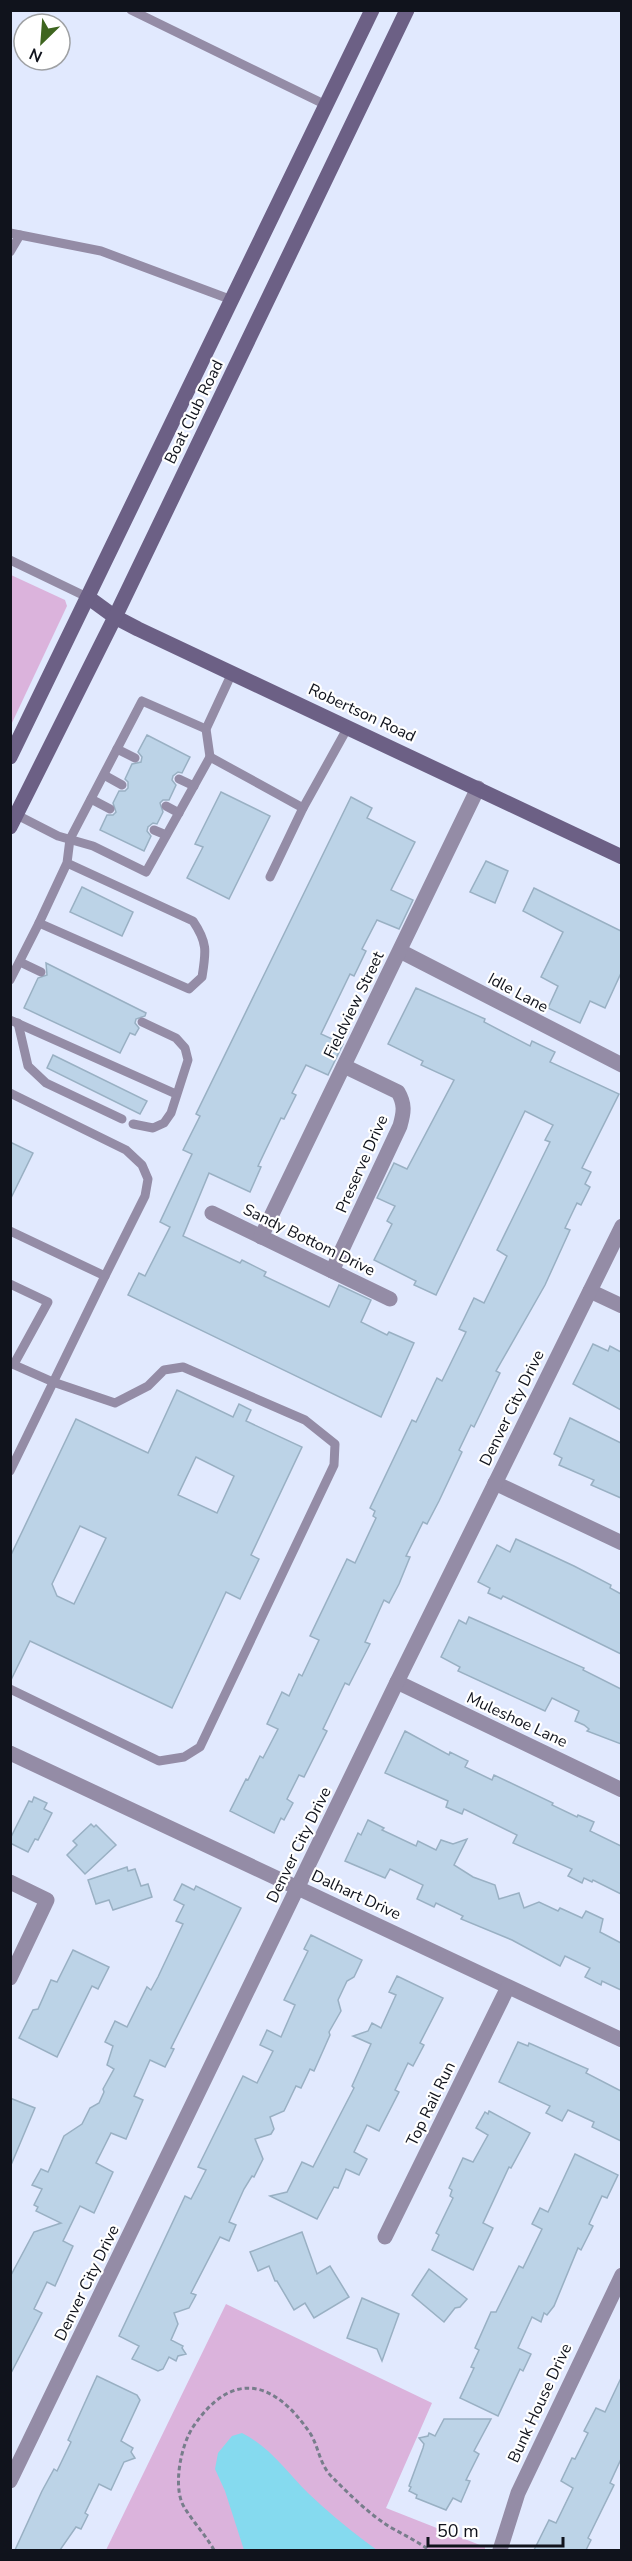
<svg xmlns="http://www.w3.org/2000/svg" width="632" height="2561" font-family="'Nunito Sans',sans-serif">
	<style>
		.green { fill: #dbb3dc }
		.water { fill: #85daef }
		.building { fill: #bcd3e7; stroke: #99b0c3; stroke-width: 1.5; fill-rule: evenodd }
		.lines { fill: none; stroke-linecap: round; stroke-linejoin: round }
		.path { stroke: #777d8b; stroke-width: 3; stroke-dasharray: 4.5 3; stroke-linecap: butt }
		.lane { stroke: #948ca6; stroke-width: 9 }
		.street { stroke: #948ca6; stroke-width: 15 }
		.secondary { stroke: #6c6085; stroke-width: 15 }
		.labels { text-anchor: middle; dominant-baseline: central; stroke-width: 4.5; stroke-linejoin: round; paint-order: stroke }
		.street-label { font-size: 16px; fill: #10131c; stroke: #fff }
	</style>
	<rect width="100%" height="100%" fill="#e1e9fe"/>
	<!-- green -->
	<g class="green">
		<polygon points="11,575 65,600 67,606 11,725"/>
		<polygon points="226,2304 432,2403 386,2508 485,2547 485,2550 106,2550"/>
	</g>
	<!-- water -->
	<path class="water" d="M 242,2433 C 270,2447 287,2472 308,2493 C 330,2514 353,2533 377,2550 L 244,2550 L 225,2491 L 215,2469 L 218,2453 L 232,2436 Z"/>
	<!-- building -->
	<g class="building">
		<polygon points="147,735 190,757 182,773 178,772 173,776 172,780 176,785 169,800 163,800 160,803 163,812 157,824 153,823 148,827 147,831 151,836 144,851 100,830 107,815 113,815 116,812 113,803 119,791 125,791 128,788 128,782 125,779 132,764 141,762 142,757 138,752"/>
		<polygon points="221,792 270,816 229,899 187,878 203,847 195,844"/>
		<polygon points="351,797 372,808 367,818 415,842 391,890 413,900 399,929 377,920 362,949 366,951 354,976 350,974 321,1034 343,1044 328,1075 306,1065 292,1093 296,1095 284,1119 281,1118 258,1166 261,1167 250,1192 209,1173 183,1236 240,1263 242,1260 266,1272 264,1276 329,1307 339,1285 371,1300 361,1322 387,1335 389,1332 414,1343 381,1417 128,1295 139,1273 145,1276 170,1227 160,1222 192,1154 183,1150 200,1116 196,1114"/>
		<polygon points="486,861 508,871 495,903 470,892"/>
		<polygon points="82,887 133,912 122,936 70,912"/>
		<polygon points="534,888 621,931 621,973 605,1008 590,1001 580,1023 548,1008 558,986 541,977 563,932 523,911"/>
		<polygon points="46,963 146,1013 145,1016 136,1019 135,1023 139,1028 135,1035 130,1033 120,1053 24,1008 38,978 47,975"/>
		<polygon points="416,988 485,1019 484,1022 530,1046 532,1041 555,1052 550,1062 619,1094 582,1168 591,1172 585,1184 590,1187 581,1205 577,1203 565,1228 570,1230 545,1285 496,1371 500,1373 474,1427 471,1425 459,1450 462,1452 439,1501 427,1524 423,1522 406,1556 410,1557 399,1584 389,1603 384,1600 365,1642 370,1644 349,1685 345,1683 323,1729 327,1731 304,1777 299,1775 287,1799 293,1803 284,1820 281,1818 274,1833 230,1811 246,1779 248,1780 260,1756 263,1758 278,1729 267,1724 282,1692 289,1696 299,1674 302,1676 319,1640 310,1636 347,1559 355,1563 376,1518 373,1516 375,1511 370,1508 412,1420 416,1422 437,1378 442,1381 466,1332 459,1329 474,1298 484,1303 507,1256 497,1250 550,1142 545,1140 553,1125 525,1111 436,1295 414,1285 416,1281 374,1260 392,1224 387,1221 395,1206 377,1198 394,1163 407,1169 454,1080 421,1065 423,1061 388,1044"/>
		<polygon points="53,1055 147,1101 140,1114 47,1068"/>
		<polygon points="10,1142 33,1153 10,1200"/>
		<polygon points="593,1344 608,1351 610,1346 621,1352 621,1410 573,1384"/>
		<path d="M 177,1390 L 233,1417 L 239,1404 L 251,1410 L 246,1421 L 302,1447 L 251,1555 L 259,1559 L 240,1599 L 226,1592 L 172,1708 L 30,1641 L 10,1682 L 10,1557 L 76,1419 L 148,1453 ZM 196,1457 L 234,1476 L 217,1513 L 178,1495 ZM 80,1526 L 106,1538 L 74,1604 L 57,1596 L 52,1584 Z"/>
		<polygon points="570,1418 621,1443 621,1498 591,1485 594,1480 559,1465 562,1458 554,1454"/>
		<polygon points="516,1539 574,1566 611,1585 610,1588 621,1594 621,1654 503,1596 501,1599 488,1593 490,1588 478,1582 497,1545 510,1552"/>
		<polygon points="469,1617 584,1668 583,1670 621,1689 621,1744 587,1731 589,1729 584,1725 575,1721 579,1711 552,1698 545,1711 458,1671 460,1667 441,1657 459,1620 466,1624"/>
		<polygon points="405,1731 449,1755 450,1752 468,1761 465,1767 492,1780 494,1775 553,1803 552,1805 577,1817 578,1815 594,1822 590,1831 621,1846 621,1894 593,1880 592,1882 584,1878 582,1883 568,1876 572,1869 513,1843 517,1835 464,1809 462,1814 446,1807 448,1801 385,1773"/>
		<polygon points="34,1797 47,1803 44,1809 52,1813 38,1840 35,1839 28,1852 10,1843 10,1839 29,1801 32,1802"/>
		<polygon points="368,1820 384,1828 382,1830 416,1846 418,1841 436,1850 441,1840 453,1844 467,1839 454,1865 473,1877 495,1885 499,1899 519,1893 524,1908 539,1902 558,1911 560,1908 582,1918 586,1911 603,1919 600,1932 621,1943 621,1990 602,1981 601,1985 585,1977 590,1968 565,1956 560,1966 512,1940 461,1919 463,1916 436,1903 434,1907 417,1899 423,1885 390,1869 385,1878 345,1861 358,1833 361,1835"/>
		<polygon points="91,1824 94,1827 96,1825 116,1845 85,1874 67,1855 77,1845 73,1841"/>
		<polygon points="127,1867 128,1871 135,1869 141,1886 148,1884 152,1897 113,1910 109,1900 96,1904 88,1880"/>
		<polygon points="182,1884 194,1890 196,1886 241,1908 171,2048 174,2049 165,2067 150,2060 134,2096 143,2100 126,2139 111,2133 96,2163 113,2172 94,2213 80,2206 63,2241 73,2246 55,2286 47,2282 34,2309 42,2313 10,2375 10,2277 34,2232 61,2223 36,2211 38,2207 34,2205 42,2189 32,2185 41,2169 48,2172 64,2136 82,2124 90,2108 99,2103 104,2092 103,2089 114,2069 107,2065 113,2046 105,2042 115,2021 127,2027 147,1987 151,1990 158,1977 183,1924 176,1921 184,1905 174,1900"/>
		<polygon points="311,1935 362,1960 354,1977 347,1981 338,2000 341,2011 329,2032 330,2035 314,2071 310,2069 301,2088 296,2086 284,2111 270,2117 274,2129 271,2134 255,2139 263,2159 254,2177 252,2176 244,2189 229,2222 236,2225 229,2241 220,2237 191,2293 196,2295 189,2308 174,2313 178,2324 171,2340 183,2346 182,2348 186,2354 178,2356 176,2361 169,2357 163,2369 158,2371 132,2359 139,2346 119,2336 185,2196 191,2199 206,2170 198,2167 243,2076 257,2083 273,2051 260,2045 267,2030 281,2037 295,2005 284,2000 308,1951 304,1949"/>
		<polygon points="73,1950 109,1967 98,1989 92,1986 57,2057 19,2038 33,2010 38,2009 51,1980 57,1982"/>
		<polygon points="397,1976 443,1998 420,2043 424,2045 413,2066 408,2063 395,2090 399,2092 379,2131 367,2125 354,2152 367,2159 359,2175 346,2169 338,2188 334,2187 317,2219 270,2196 287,2192 302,2162 313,2167 354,2088 352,2086 371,2044 353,2036 368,2031 372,2023 381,2028 396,1995 389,1992"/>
		<polygon points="518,2042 528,2046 529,2043 565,2059 588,2069 586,2073 621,2091 621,2141 592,2127 594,2122 568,2110 562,2121 546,2113 550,2106 499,2082"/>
		<polygon points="10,2098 35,2108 11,2165 10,2165"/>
		<polygon points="489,2111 530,2133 511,2168 509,2167 483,2223 493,2228 473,2270 432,2250 439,2235 436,2233 453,2198 450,2196 452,2190 449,2188 463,2158 473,2162 488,2135 476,2128 485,2112 488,2114"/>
		<polygon points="575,2154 618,2175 607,2198 602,2196 589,2224 593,2226 581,2250 578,2248 554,2306 547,2315 544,2313 541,2322 532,2317 518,2348 531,2354 523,2371 520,2369 498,2416 460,2398 474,2368 471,2367 479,2350 475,2348 491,2312 496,2312 519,2266 523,2268 542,2229 532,2224 540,2208 548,2212"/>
		<polygon points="302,2232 317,2274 330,2266 349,2297 314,2318 305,2303 294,2310 277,2281 275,2281 269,2266 258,2271 250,2252"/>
		<polygon points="429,2269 467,2299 460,2307 455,2308 444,2322 412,2295"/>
		<polygon points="362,2298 399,2314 382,2361 377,2349 347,2338"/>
		<polygon points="97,2376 137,2395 140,2400 121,2441 133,2448 131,2452 135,2458 124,2462 111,2490 99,2484 85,2513 88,2515 81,2529 76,2527 60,2550 15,2550 42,2491 54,2469 57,2471 71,2442 68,2440"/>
		<polygon points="621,2378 621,2459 610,2483 614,2485 588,2538 591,2540 586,2550 534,2550 549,2520 556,2523 573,2488 561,2481 572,2458 575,2459 588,2433 584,2431 596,2408 605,2412"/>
		<polygon points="444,2419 491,2419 474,2451 479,2454 466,2480 470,2481 461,2502 453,2498 446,2510 416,2498 417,2495 409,2491 411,2487 409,2486 423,2448 424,2444 419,2438 428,2436 429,2433 435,2436"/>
	</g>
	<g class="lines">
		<!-- path -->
		<path class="path" d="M 214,2550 C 205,2534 192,2521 183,2505 C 173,2485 181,2445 193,2427 C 232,2369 274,2380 310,2433 C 319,2447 319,2464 332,2477 C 349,2494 369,2514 390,2527 C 404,2535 417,2541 429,2550"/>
		<!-- lane -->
		<g class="lane">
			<polyline points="131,10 326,105"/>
			<polyline points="10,233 101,251 232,300"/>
			<polyline points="10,252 20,235"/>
			<polyline points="10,560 89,598"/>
			<polyline points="117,749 135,758"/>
			<polyline points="210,757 206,729 232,673"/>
			<polyline points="104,775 122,785"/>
			<polyline points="179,779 194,786"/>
			<polyline points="91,799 110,809"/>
			<polyline points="166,806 179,813"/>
			<polyline points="17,815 58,836 93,846 146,872 210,757 303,808"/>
			<polyline points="154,830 166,835"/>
			<path d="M 67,863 L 193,921 C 208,943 206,952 202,977 L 189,989 L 39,923 L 67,863 L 70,839 L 142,701 L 206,729"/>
			<polyline points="270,877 303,808 348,727"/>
			<polyline points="20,962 41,972"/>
			<polyline points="10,980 39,923"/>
			<polyline points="10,1020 176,1094"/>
			<polyline points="18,1023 28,1066 46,1083 122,1119"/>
			<polyline points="10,1093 126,1150 142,1165 148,1179 145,1196 105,1276"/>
			<polyline points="133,1124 153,1128 164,1123 171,1113 188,1060 185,1048 176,1038 142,1022"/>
			<polyline points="10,1231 105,1276 10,1471"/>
			<polyline points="10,1284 48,1302 14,1364"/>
			<polyline points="10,1363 53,1382 115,1403 148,1386 164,1370 183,1367 305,1420 335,1444 334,1465 200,1747 184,1757 159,1761 10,1689"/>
		</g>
		<!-- street -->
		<g class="street">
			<polyline points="400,951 622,1065"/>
			<polyline points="212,1213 390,1299"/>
			<polyline points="261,1237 478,788"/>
			<path d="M 332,1271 L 400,1126 C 404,1112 405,1104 398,1092 L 344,1066"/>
			<polyline points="590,1291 622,1306"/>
			<polyline points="495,1483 622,1543"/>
			<polyline points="397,1682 622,1790"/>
			<polyline points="10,1753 622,2040"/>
			<polyline points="10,1882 47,1900 10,1978"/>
			<polyline points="385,2237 508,1987"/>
			<polyline points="10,2481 397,1682 622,1226"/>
			<polyline points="500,2550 518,2493 622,2275"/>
		</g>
		<!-- secondary -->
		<g class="secondary">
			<polyline points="89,598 115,617 138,629 622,857"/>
			<polyline points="10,757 372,10"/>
			<polyline points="10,827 115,617 407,10"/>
		</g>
	</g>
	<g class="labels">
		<!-- street labels -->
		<g class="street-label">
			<text transform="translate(194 412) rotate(-64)">Boat Club Road</text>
			<text transform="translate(362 713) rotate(25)">Robertson Road</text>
			<text transform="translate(518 993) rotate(28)">Idle Lane</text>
			<text transform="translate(354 1005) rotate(-64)">Fieldview Street</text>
			<text transform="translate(362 1164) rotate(-66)">Preserve Drive</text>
			<text transform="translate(309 1240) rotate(26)">Sandy Bottom Drive</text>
			<text transform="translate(512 1408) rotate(-64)">Denver City Drive</text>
			<text transform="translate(517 1720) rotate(25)">Muleshoe Lane</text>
			<text transform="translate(299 1845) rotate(-64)">Denver City Drive</text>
			<text transform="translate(356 1895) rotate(25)">Dalhart Drive</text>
			<text transform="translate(431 2104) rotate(-64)">Top Rail Run</text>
			<text transform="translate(87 2283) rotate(-64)">Denver City Drive</text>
			<text transform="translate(540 2403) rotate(-65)">Bunk House Drive</text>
		</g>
	</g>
	<!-- border -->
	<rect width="632" height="2561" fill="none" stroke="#10131c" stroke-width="24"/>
	<!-- north arrow -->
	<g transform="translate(42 42) rotate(205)"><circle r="28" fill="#ffffff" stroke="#9fa1a4" stroke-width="1.5"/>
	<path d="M0-4.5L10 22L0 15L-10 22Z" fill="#3e651f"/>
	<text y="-9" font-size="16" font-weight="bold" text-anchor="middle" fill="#10131c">N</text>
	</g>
	<!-- scale -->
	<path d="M428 2537v9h135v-9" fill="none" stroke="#10131c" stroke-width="3"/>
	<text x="437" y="2537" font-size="18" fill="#10131c" stroke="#ffffff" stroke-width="4.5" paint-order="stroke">50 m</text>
</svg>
